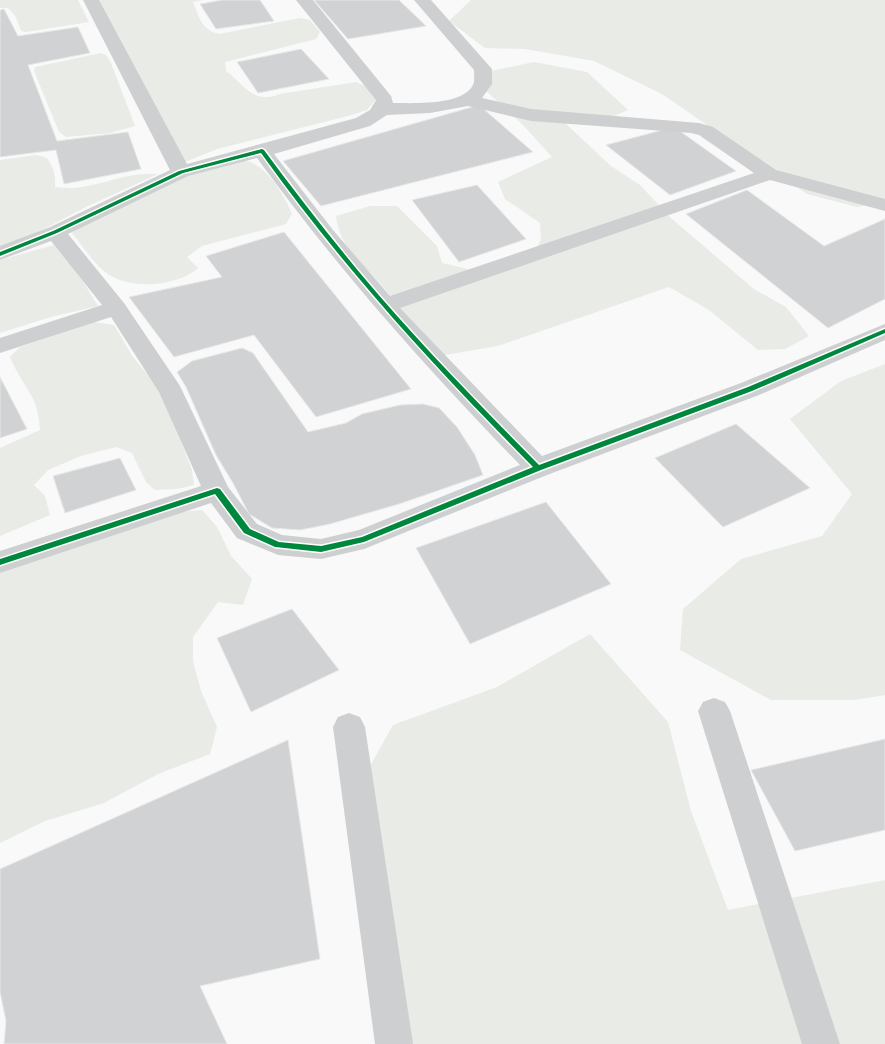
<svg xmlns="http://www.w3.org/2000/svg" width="885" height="1044" font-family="'Golos Text',sans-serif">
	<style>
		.green { fill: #e8ebe6 }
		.building { fill: #d0d2d3; stroke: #e8e8e8 }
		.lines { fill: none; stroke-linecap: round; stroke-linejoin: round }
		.street { fill: #cecfd0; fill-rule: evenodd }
		.cycleway-casing { stroke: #fff; stroke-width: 3 }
		.cycleway { fill: #00873e; fill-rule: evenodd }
	</style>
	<rect width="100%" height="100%" fill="#f9f9f9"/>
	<!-- green -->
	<g class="green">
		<polygon points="0,0 78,0 89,22 26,32 21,31 16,17 8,8 0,8"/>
		<path d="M 89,0 L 203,0 L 193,2 C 200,19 201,29 219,34 L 300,18 L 310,20 L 320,32 L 316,39 L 225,62 L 226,71 C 245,85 253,105 280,94 L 356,82 L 370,88 L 376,99 L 367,110 L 348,116 L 217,149 L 175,166 Z"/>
		<polygon points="471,0 885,0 885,202 857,207 807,194 662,94 594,61 525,49 485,48 449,21"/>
		<polygon points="101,53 106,55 111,63 135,126 110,133 66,137 59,132 34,71 35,67"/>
		<path d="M 534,62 L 587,72 L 628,110 L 602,121 L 566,124 L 611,166 L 640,185 L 672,219 L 754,289 L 786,307 L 809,336 L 785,349 L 758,350 L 709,310 L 669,287 L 498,346 L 433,357 C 418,333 402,310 384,288 C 364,263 340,250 336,216 L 370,206 L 397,206 L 437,246 L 442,263 L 472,270 L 532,259 L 541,239 L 540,223 L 505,199 L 498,182 L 552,157 L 523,125 L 473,79 L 491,71 Z"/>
		<path d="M 36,155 L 47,158 C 53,166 56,176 55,187 C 91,193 120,171 158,174 L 86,207 L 25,239 L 0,247 L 0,160 Z"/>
		<path d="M 230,160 C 236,161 244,160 250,162 C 269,169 285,197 292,214 L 286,224 L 202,246 L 187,257 L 198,268 C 177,287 127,291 104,271 C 92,261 82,245 72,233 L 85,221 L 177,178 Z"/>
		<polygon points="54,245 82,280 98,306 51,317 0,333 0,260"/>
		<path d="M 94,322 L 114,325 L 133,357 L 153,381 L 167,406 L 192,470 L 194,485 L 177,489 L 155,490 L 146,482 L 132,453 L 116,447 L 81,456 L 48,470 L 34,485 L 45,496 L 50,515 L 0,536 L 0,448 L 40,430 C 39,395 22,387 10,357 L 20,347 Z"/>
		<polygon points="885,364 885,695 855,700 771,700 680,650 683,609 741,559 822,536 852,494 790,419 841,381"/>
		<polygon points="202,510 217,527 231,556 252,579 243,605 218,602 193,637 193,661 201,691 217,727 210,754 158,774 104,803 45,821 0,843 0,566 169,513"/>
		<polygon points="590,634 668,722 691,811 728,910 885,880 885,1044 402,1044 359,786 393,725 497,687"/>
	</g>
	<!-- building -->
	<g class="building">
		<polygon points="222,0 260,0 274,21 216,29 200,4"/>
		<polygon points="314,0 399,0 426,26 348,39"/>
		<polygon points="4,9 18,36 78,27 90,53 28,65 57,141 128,132 141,169 64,184 56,150 0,157 0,10"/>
		<polygon points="301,49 329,79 258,93 237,62"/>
		<polygon points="479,105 533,152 321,206 283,161"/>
		<polygon points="674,127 736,171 670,195 606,145"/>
		<polygon points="477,185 526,239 459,262 412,200"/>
		<polygon points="747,190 824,246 885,219 885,299 828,328 686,214"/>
		<polygon points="284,232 411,389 316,417 254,335 174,357 129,297 222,277 206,256"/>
		<polygon points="242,348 253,353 308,432 346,423 362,414 400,405 423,404 439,408 457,427 475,455 483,475 399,504 330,524 300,530 272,528 249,514 233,483 216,455 186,387 177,372 192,361"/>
		<polygon points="0,377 27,429 0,438"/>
		<polygon points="736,424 810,488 723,527 655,458"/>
		<polygon points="120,458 136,490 65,513 53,476"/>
		<polygon points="546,502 611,584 470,644 416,548"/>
		<polygon points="292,609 339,670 251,712 217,638"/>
		<polygon points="885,739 885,830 795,851 751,770"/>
		<polygon points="288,740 320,959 200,986 227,1044 4,1044 6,1021 0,992 0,869"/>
	</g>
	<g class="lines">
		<!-- street -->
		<g class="street">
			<path d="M 83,0 L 99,0 L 187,164 L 356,118 L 370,110 L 376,100 L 296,0 L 313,0 L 391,96 L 393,103 C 413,103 462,106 473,85 C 475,81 474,75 474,70 L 414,0 L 431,0 L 492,69 L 492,84 L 482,98 L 531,109 L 699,123 L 713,127 L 776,170 L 885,199 L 885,211 L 770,180 L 400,308 L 542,456 L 741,383 L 885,324 L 885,340 L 759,395 L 547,475 L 364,549 L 321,559 L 278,555 L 237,538 L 211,503 L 0,573 L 0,551 L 201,486 L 159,392 L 111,317 L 0,353 L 0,338 L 102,305 L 51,241 L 0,260 L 0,246 L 48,228 L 170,170 ZM 468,106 L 531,121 L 691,133 L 699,135 L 754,173 L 390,296 L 333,230 L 274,154 L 370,126 L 387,115 L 430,113 ZM 257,158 C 337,268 426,368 520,465 L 359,530 L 321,539 L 282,535 L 257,524 L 228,487 L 180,386 L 124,303 L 68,234 L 188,176 Z"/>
			<polygon points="714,698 725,702 730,711 840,1044 802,1044 698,711 703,702"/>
			<polygon points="349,713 360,717 365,727 413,1044 375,1044 333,727 338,717"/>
		</g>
		<defs>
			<path id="cycleway" d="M 262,149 L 264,150 C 295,192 327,233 360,273 C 416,340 478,403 539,465 L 748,387 L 885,329 L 885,333 L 752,391 L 541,470 L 364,542 L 321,552 L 275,547 L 244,533 L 215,494 L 0,565 L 0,559 L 217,488 L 220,489 L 250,529 L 279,542 L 321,546 L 362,537 L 533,467 C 472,405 412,342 356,275 C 323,236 291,195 261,153 L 183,173 L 57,233 L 0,256 L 0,252 L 53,231 L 179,171 Z"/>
		</defs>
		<!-- cycleway casing -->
		<use href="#cycleway" class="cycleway-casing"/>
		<!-- cycleway -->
		<use href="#cycleway" class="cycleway"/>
	</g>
</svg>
